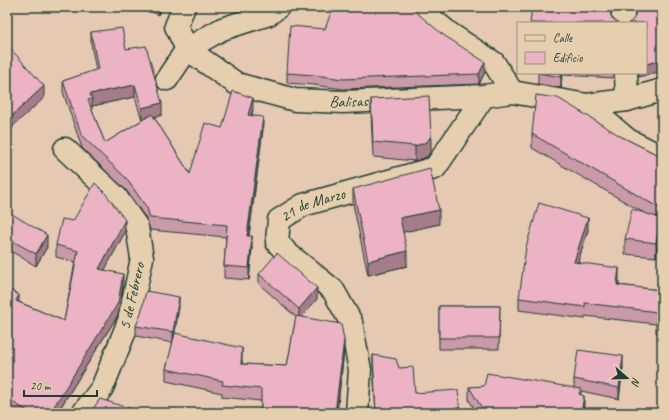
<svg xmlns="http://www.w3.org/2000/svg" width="669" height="420" font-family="Caveat,sans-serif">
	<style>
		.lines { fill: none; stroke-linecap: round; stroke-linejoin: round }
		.minor-casing { stroke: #1f3d34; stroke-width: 25 }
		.minor { stroke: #e5cfaf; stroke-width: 22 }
		.wall { fill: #cb9aa9; stroke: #1f3d34; fill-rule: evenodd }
		.shaded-wall { fill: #a57d8a; stroke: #1f3d34 }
		.building { fill: #ecb3c5; stroke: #1f3d34 }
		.labels { text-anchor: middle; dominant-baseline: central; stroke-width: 4; stroke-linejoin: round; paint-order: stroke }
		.street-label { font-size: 16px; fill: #1f3d34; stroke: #e5cfaf }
	</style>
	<rect width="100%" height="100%" fill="#e6c9b3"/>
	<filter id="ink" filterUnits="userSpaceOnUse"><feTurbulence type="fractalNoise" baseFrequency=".025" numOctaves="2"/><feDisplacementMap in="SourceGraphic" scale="8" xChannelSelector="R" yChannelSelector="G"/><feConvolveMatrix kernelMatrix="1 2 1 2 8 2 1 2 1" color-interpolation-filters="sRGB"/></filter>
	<g filter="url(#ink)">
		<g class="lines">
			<defs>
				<g id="minor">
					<path id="s1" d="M 184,7 L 176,26 L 187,49 L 237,84 L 295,100 L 343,102 L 484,96 L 512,92 L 587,105 L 627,100 L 662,90"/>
					<polyline points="417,7 450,34 494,63 512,92"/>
					<polyline points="623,7 623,23"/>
					<polyline points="626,73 627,100"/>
					<polyline points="167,79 187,49 222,29 269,14 278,7"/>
					<polyline points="587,105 628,140 662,157"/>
					<polyline points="65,149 116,197 137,227 142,258 129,321 102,388 83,413"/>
					<path id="s2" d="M 357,413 L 360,370 L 351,322 L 333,290 L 287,253 L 277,242 L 279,220 L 303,205 L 435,168 L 484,96"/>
				</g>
			</defs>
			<!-- minor casing -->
			<use href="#minor" class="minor-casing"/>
			<!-- minor -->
			<use href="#minor" class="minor"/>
		</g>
		<!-- wall -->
		<g class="wall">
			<polygon points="143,7 162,7 158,15"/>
			<path d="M 91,32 L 126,49 L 162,115 L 154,117 L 190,174 L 222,128 L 253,109 L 252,116 L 263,129 L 249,236 L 252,248 L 249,280 L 224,278 L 224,266 L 226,237 L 150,230 L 147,220 L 126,190 L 82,148 L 63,92 L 63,81 L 96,70 L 91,44 ZM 135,97 L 142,120 L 105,143 L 92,110 L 92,106 Z"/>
			<polygon points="485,72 479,84 343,89 314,85 287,83 287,73"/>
			<polygon points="538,73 614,73 614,78 562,75 561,88 538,84"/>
			<polygon points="371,99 431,151 427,157 415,161 373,157 371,113"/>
			<polygon points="532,134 622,137 662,157 662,216 661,223 660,222 660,233 656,257 625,254 625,239 644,213 532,148"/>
			<polygon points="353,189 439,224 403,232 407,266 368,275 353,204"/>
			<polygon points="7,211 47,247 36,266 9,250"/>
			<polygon points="73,221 125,232 104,270 123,286 118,315 57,413 12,413 9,411 7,413 19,302 64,321 75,262 56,257 56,245"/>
			<polygon points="588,230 578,262 619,281 618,285 660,290 662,282 662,334 656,333 656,324 585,316 585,319 519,310 519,298"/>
			<polygon points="259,274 317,299 301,317 344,351 337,413 261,413 261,401 222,397 222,393 166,381 166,369 173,343 136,336 136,326 179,307 174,338 242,360 242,364 287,366 296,317 259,284"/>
			<polygon points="439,306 500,306 499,349 439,349"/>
			<polygon points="373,355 399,368 415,393 460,413 376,413 373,366"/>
			<polygon points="623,367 619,399 581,391 581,394 584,408 583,413 477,413 469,400 469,387 574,388 574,379"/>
		</g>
		<!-- shaded-wall -->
		<g class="shaded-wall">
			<polygon points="158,7 162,7 158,15"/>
			<polygon points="662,60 662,71 639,77 639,73 646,73 646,64"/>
			<polygon points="485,62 485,72 479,84 479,74"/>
			<polygon points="561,73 562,73 561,88"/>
			<polygon points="135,85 135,97 92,106 92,99 90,94"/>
			<polygon points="44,86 44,98 14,125 7,139 7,127 14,114"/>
			<polygon points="253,98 253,109 248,127 248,115"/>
			<polygon points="162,103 162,115 142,120 142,108"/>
			<polygon points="263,117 263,129 247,248 247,236"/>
			<polygon points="431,136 431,151 427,157 415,161 415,146"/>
			<polygon points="662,201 662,216 661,223 661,209"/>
			<polygon points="439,210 439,224 400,233 400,218"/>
			<polygon points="588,218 588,230 574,274 574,262"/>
			<polygon points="660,218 660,233 656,257 656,243"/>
			<polygon points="125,220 125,232 99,281 99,269"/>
			<polygon points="47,235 47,247 36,266 36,254"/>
			<polygon points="252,236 252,248 249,280 249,268"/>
			<polygon points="9,239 9,250 7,253 7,241"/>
			<polygon points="407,251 407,266 368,275 368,261"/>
			<polygon points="619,268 619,281 617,297 617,285"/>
			<polygon points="123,274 123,286 118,315 57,413 50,413"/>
			<polygon points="317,288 317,299 299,320 299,309"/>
			<polygon points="19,295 19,306 16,301"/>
			<polygon points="179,297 179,307 173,343 173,332"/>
			<polygon points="344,340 344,351 337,413 335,413"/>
			<polygon points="242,348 242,360 241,376 241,364"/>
			<polygon points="623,356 623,367 619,399 619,388"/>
			<polygon points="584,396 584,408 583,413 581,413"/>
			<polygon points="9,400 9,411 8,413 7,413 7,404"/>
		</g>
		<!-- building -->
		<g class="building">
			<polygon points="333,7 410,7 442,34 485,62 479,74 343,79 314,75 287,73 290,26 325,29"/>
			<polygon points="532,7 610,7 610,12 612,18 618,23 530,23"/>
			<polygon points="636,7 662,7 662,60 646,64 646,23 628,23 630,23 634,18 636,12"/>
			<polygon points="122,28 126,49 146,46 162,103 142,108 135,85 90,94 92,99 88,100 105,143 152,114 190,174 205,123 222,128 233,91 253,98 248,115 263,117 247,236 252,236 249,268 224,266 227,225 150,218 147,208 126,178 82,136 63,81 98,69 91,32"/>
			<polygon points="9,47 44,86 14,114 7,127 7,49"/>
			<polygon points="538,73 561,73 561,77"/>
			<polygon points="536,95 558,98 622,137 662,157 662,201 661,209 532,134"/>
			<polygon points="429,96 431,136 427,142 415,146 373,142 371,99"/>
			<polygon points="430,168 439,210 400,218 407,251 368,261 353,189"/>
			<polygon points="95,183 106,194 125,220 99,269 123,274 118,303 50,413 31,413 9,400 7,404 7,288 19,295 16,301 64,321 78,251 56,245 62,219 73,221"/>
			<polygon points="539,203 588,218 574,262 619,268 617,285 660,290 661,282 662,282 662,321 656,321 657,312 585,303 585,307 519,298 526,247"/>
			<polygon points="632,209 660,218 656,243 625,239"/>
			<polygon points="7,211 47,235 36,254 9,239 7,241"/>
			<polygon points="277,253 317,288 299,309 259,274"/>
			<polygon points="146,291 179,297 173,332 136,326 141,313"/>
			<polygon points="439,306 500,306 499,338 439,338"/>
			<polygon points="296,316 341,324 344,340 335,413 261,413 261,389 222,385 223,381 166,369 175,333 242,348 241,364 287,366"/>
			<polygon points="578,350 623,356 619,388 574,379"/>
			<polygon points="373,355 396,359 399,368 413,367 415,393 458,390 460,413 376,413"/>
			<polygon points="487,373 581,389 579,394 584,396 581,413 485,413 469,387 484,386"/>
			<polygon points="100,399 144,413 91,413 92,410"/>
		</g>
	</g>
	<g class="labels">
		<!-- street labels -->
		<g class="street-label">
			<text stroke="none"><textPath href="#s1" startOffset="221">Balisas</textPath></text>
			<text stroke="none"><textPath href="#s2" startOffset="262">21 de Marzo</textPath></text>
			<text transform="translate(132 296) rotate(-77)">5 de Febrero</text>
		</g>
	</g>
	<!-- margin -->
	<rect width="669" height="420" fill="none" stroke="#e5cfaf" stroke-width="24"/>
	<rect x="12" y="12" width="645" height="396" fill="none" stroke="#1f3d34" stroke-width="1.5" filter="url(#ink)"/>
	<!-- legend -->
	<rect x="517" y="22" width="130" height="52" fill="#e5cfaf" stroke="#96957e"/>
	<rect x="525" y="35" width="20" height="6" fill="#e5cfaf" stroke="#96957e"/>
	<text x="553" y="42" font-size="12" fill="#1f3d34">Calle</text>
	<rect x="525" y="52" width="20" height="12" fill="#ecb3c5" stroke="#96957e"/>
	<text x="553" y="62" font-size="12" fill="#1f3d34">Edificio</text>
	<!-- north arrow -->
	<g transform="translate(627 378) rotate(110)" stroke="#e5cfaf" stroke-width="3" paint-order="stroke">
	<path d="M0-3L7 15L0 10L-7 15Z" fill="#1f3d34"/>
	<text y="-6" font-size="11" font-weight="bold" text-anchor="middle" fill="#1f3d34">N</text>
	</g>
	<!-- scale -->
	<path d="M24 390v6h73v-6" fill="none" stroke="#1f3d34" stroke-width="2"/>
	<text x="30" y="390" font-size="12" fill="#1f3d34" stroke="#e5cfaf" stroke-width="3" paint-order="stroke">20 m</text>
</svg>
